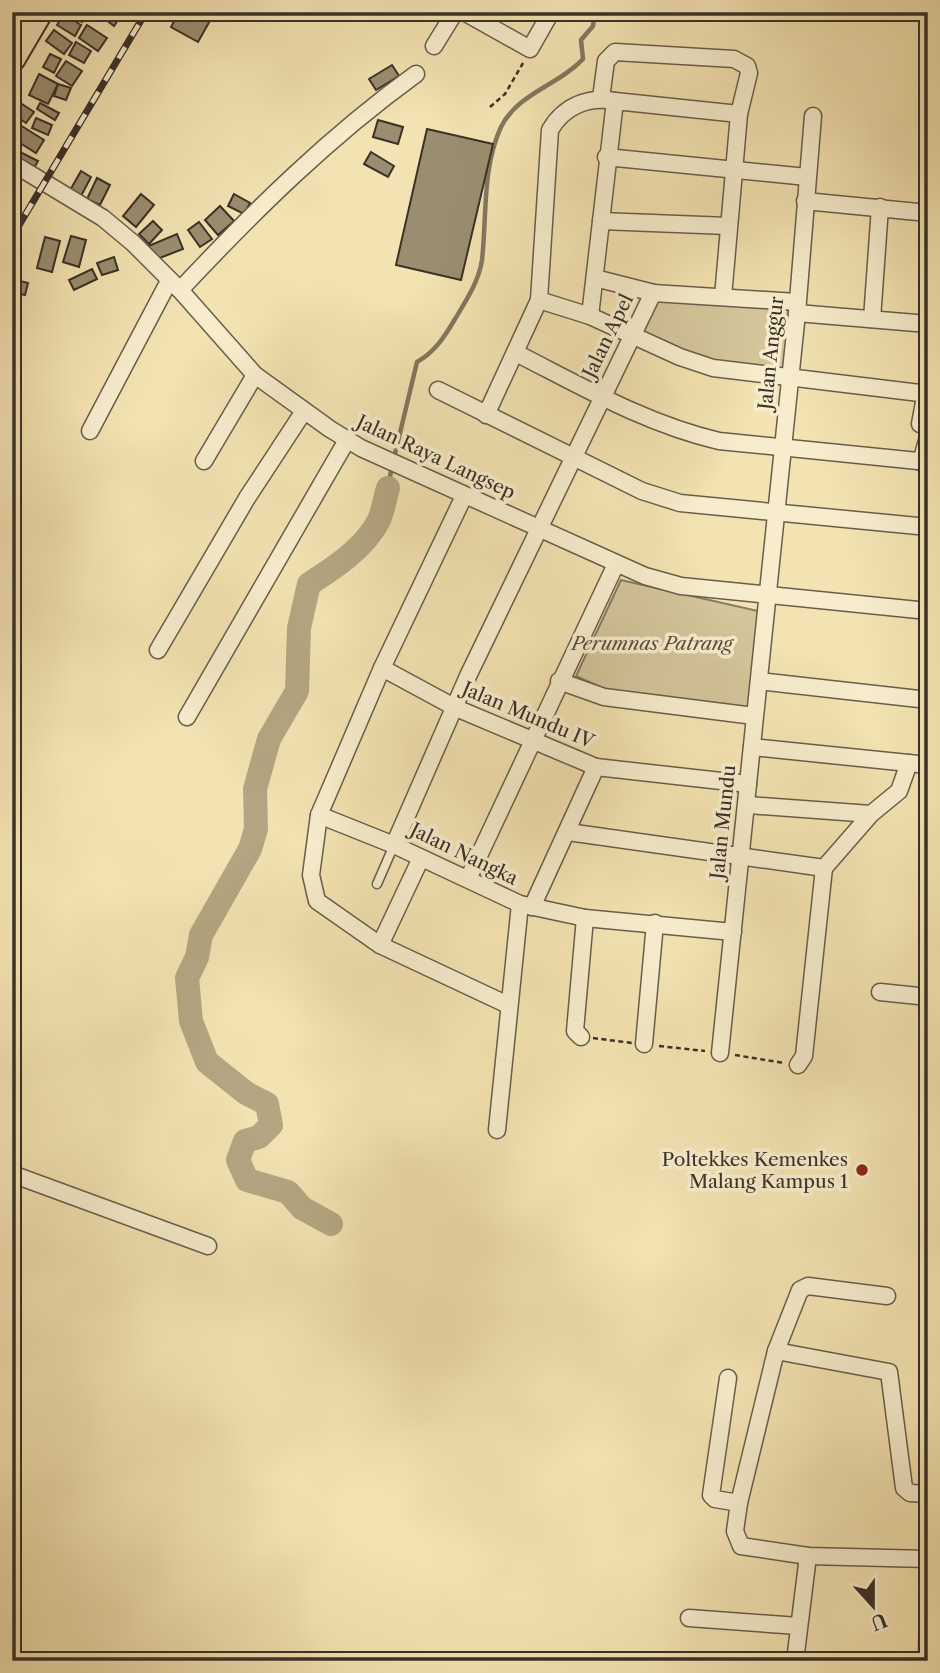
<svg xmlns="http://www.w3.org/2000/svg" width="940" height="1673" font-family="'Libre Caslon Text',serif">
	<style>
		.green { fill: #d4c59b; stroke: #877b62; stroke-width: 2 }
		.lines { fill: none; stroke-linecap: round; stroke-linejoin: round }
		.stream { stroke: #83775f; stroke-width: 4.5 }
		.river { stroke: #b4a683; stroke-width: 24 }
		.building { fill: #9a8e70; stroke: #3a3128; stroke-width: 2 }
		.service-casing { stroke: #685e4a; stroke-width: 11 }
		.minor-casing { stroke: #685e4a; stroke-width: 19 }
		.primary-casing { stroke: #3a3128; stroke-width: 30 }
		.path { stroke: #3a3128; stroke-width: 2.5; stroke-dasharray: 5 3.5; stroke-linecap: butt }
		.service { stroke: #f7edcd; stroke-width: 8 }
		.minor { stroke: #f7edcd; stroke-width: 16 }
		.primary { stroke: #f3e3b2; stroke-width: 26 }
		.rail-casing { stroke: #3a3128; stroke-width: 7 }
		.rail { stroke: #f7edcd; stroke-width: 4.5; stroke-dasharray: 13; stroke-linecap: butt }
		.poi-dot { fill: #8f2418; stroke: #f7edcd; stroke-width: 2.5 }
		.labels { text-anchor: middle; dominant-baseline: central; stroke-width: 7; stroke-linejoin: round; paint-order: stroke }
		.street-label { font-size: 19px; fill: #3a3128; stroke: #f7edcd }
		.park-label { font-size: 19px; font-style: italic; fill: #594f3f; stroke: #f7edcd }
		.poi-label { font-size: 19px; fill: #3a3128; stroke: #f7edcd; text-anchor: end }
	</style>
	<rect width="100%" height="100%" fill="#f3e3b2"/>
	<filter id="stains"><feTurbulence type="fractalNoise" baseFrequency=".00286" numOctaves="4"/><feColorMatrix values="0 0 0 0 .2 0 0 0 0 .09 0 0 0 0 .02 0 0 0 .5 -.17"/></filter>
	<radialGradient id="worn" r=".72"><stop offset=".6" stop-color="#630" stop-opacity="0"/><stop offset="1" stop-color="#630" stop-opacity=".3"/></radialGradient>
	<!-- green -->
	<g class="green">
		<polygon points="655,292 796,302 789,378 712,366 633,335"/>
		<polygon points="621,580 758,611 749,708 618,695 576,676"/>
	</g>
	<g class="lines">
		<!-- stream -->
		<g class="stream">
			<path d="M 394,458 L 417,362 C 435,352 445,336 455,319 C 466,301 479,281 482,260 C 487,216 482,168 501,127 C 518,93 559,85 583,59 L 581,40 L 593,26 L 595,12"/>
			<polyline points="388,488 392,466"/>
		</g>
		<!-- river -->
		<path class="river" d="M 331,1224 L 302,1208 L 288,1192 L 247,1180 L 238,1160 L 245,1141 L 259,1137 L 271,1125 L 267,1104 L 246,1093 L 207,1062 L 191,1021 L 187,978 L 197,957 L 201,935 L 250,849 L 256,829 L 255,789 L 269,739 L 297,691 L 299,628 L 309,584 C 334,568 365,548 379,520 C 383,511 385,498 388,488"/>
	</g>
	<!-- building -->
	<g class="building">
		<polygon points="68,12 87,12 82,22"/>
		<polygon points="96,12 123,12 114,26"/>
		<polygon points="179,12 204,12 212,17 198,42 171,27"/>
		<polygon points="64,14 81,25 75,36 57,25"/>
		<polygon points="87,25 107,38 98,51 79,38"/>
		<polygon points="54,30 72,43 64,54 46,41"/>
		<polygon points="76,42 91,51 84,63 69,55"/>
		<polygon points="50,54 61,59 54,73 43,67"/>
		<polygon points="66,61 82,71 72,86 56,76"/>
		<polygon points="392,65 399,76 376,90 369,79"/>
		<polygon points="39,74 58,84 48,104 29,95"/>
		<polygon points="58,84 71,88 66,100 54,96"/>
		<polygon points="40,103 59,113 55,120 37,109"/>
		<polygon points="22,104 34,112 26,123 14,115"/>
		<polygon points="36,118 52,125 48,135 32,128"/>
		<polygon points="12,120 44,140 36,153 12,138"/>
		<polygon points="378,120 403,127 398,144 373,137"/>
		<polygon points="427,129 493,144 461,280 396,265"/>
		<polygon points="18,151 38,161 34,168 14,159"/>
		<polygon points="371,152 394,166 388,177 364,164"/>
		<polygon points="81,171 91,177 80,198 69,192"/>
		<polygon points="97,178 110,185 100,205 87,199"/>
		<polygon points="12,190 21,194 14,209 12,208"/>
		<polygon points="141,194 154,205 136,227 123,216"/>
		<polygon points="234,194 250,203 244,214 228,206"/>
		<polygon points="220,206 234,221 218,235 205,220"/>
		<polygon points="153,221 162,230 149,244 139,234"/>
		<polygon points="199,222 212,239 200,247 188,230"/>
		<polygon points="177,234 183,249 152,261 146,247"/>
		<polygon points="71,236 86,240 79,267 63,262"/>
		<polygon points="45,237 60,241 52,272 37,268"/>
		<polygon points="114,257 118,270 102,275 97,263"/>
		<polygon points="92,269 97,279 74,290 69,280"/>
		<polygon points="12,279 28,283 25,295 12,292"/>
	</g>
	<g class="lines">
		<defs>
			<polyline id="service" points="377,884 394,845"/>
			<g id="minor">
				<polyline points="464,12 530,49 551,12"/>
				<polyline points="434,46 455,12"/>
				<polyline points="601,98 606,61 615,52 734,59 747,66 749,73 739,114 723,297"/>
				<polyline points="606,157 807,177"/>
				<polyline points="12,163 103,218 133,243 180,290 255,375 330,429 361,448 645,576 681,586 928,611"/>
				<polyline points="805,201 928,213"/>
				<polyline points="601,221 728,226"/>
				<polyline points="595,278 654,293"/>
				<path d="M 180,290 C 254,211 329,137 416,74"/>
				<polyline points="539,300 590,316 680,357 713,368 928,394"/>
				<polyline points="797,313 928,324"/>
				<polyline points="590,316 615,101 739,114"/>
				<polyline points="872,319 880,207"/>
				<path d="M 516,353 C 583,387 646,424 719,441 L 928,462"/>
				<polyline points="927,386 920,424 928,427"/>
				<polyline points="438,390 642,491 680,503 928,527"/>
				<path d="M 486,415 L 539,300 L 550,130 C 564,106 588,96 615,101"/>
				<polyline points="90,431 169,281"/>
				<polyline points="204,461 255,375"/>
				<polyline points="921,462 928,437"/>
				<polyline points="464,496 382,668 319,815 311,875 317,901 380,945 508,1005"/>
				<polyline points="158,650 247,498 304,411"/>
				<polyline points="382,668 456,708 596,767 748,784"/>
				<polyline points="559,681 604,697 754,716"/>
				<polyline points="759,681 928,700"/>
				<polyline points="187,717 347,440"/>
				<polyline points="752,747 928,765"/>
				<polyline points="748,805 871,814"/>
				<polyline points="319,815 394,845"/>
				<polyline points="568,832 824,868 804,1056 798,1065"/>
				<polyline points="824,868 871,814 899,791 909,763"/>
				<polyline points="468,879 616,564"/>
				<polyline points="532,907 596,767"/>
				<polyline points="733,932 585,918 520,904 394,845 468,676 653,293 797,302"/>
				<polyline points="380,945 421,858"/>
				<polyline points="880,992 928,997"/>
				<polyline points="581,1037 575,1031 585,918"/>
				<polyline points="644,1044 655,923"/>
				<polyline points="720,1053 797,313 813,116"/>
				<polyline points="497,1130 520,904"/>
				<polyline points="12,1174 208,1246"/>
				<polyline points="887,1296 808,1286 800,1290 776,1351 739,1503 735,1531 741,1546 808,1556 928,1559"/>
				<polyline points="776,1351 889,1372 904,1488 910,1493 928,1494"/>
				<polyline points="728,1378 711,1495 715,1499 739,1503"/>
				<polyline points="689,1618 798,1626"/>
				<polyline points="795,1661 808,1556"/>
				<polyline points="927,1661 928,1600"/>
			</g>
			<polyline id="primary" points="12,58 39,12"/>
		</defs>
		<!-- service casing -->
		<use href="#service" class="service-casing"/>
		<!-- minor casing -->
		<use href="#minor" class="minor-casing"/>
		<!-- primary casing -->
		<use href="#primary" class="primary-casing"/>
		<!-- path -->
		<g class="path">
			<polyline points="490,107 505,94 523,63"/>
			<polyline points="593,1038 632,1043"/>
			<polyline points="659,1046 705,1051"/>
			<polyline points="735,1055 784,1063"/>
		</g>
		<!-- service -->
		<use href="#service" class="service"/>
		<!-- minor -->
		<use href="#minor" class="minor"/>
		<!-- primary -->
		<use href="#primary" class="primary"/>
		<defs>
			<polyline id="rail" points="12,237 146,12"/>
		</defs>
		<!-- rail casing -->
		<use href="#rail" class="rail-casing"/>
		<!-- rail -->
		<use href="#rail" class="rail"/>
	</g>
	<!-- markers -->
	<circle class="poi-dot" cx="862" cy="1170" r="7"/>
	<g class="labels">
		<!-- street labels -->
		<g class="street-label">
			<text transform="translate(608 336) rotate(-64)">Jalan Apel</text>
			<text transform="translate(771 353) rotate(-84)">Jalan Anggur</text>
			<text transform="translate(436 457) rotate(25)">Jalan Raya Langsep</text>
			<text transform="translate(528 715) rotate(23)">Jalan Mundu IV</text>
			<text transform="translate(723 822) rotate(-84)">Jalan Mundu</text>
			<text transform="translate(464 854) rotate(26)">Jalan Nangka</text>
		</g>
		<!-- park labels -->
		<g class="park-label">
			<text x="652" y="643">Perumnas Patrang</text>
		</g>
		<!-- poi labels -->
		<g class="poi-label">
			<text x="848" y="1159">Poltekkes Kemenkes<tspan x="848" dy="22">Malang Kampus 1</tspan></text>
		</g>
	</g>
	<!-- margin -->
	<rect width="940" height="1673" fill="none" stroke="#f3e3b2" stroke-width="42"/>
	<rect x="14" y="14" width="912" height="1645" fill="none" stroke="#3a3128" stroke-width="3.5"/>
	<rect x="21" y="21" width="898" height="1631" fill="none" stroke="#3a3128" stroke-width="2"/>
	<!-- north arrow -->
	<g transform="translate(873 1606) rotate(159)" stroke="#f7edcd" stroke-width="5" paint-order="stroke">
	<path d="M0-5L12 26L0 18L-12 26Z" fill="#3a3128"/>
	<text y="-10" font-size="19" font-weight="bold" text-anchor="middle" fill="#3a3128">U</text>
	</g>
	<rect width="100%" height="100%" filter="url(#stains)"/>
	<rect width="100%" height="100%" fill="url(#worn)"/>
</svg>
